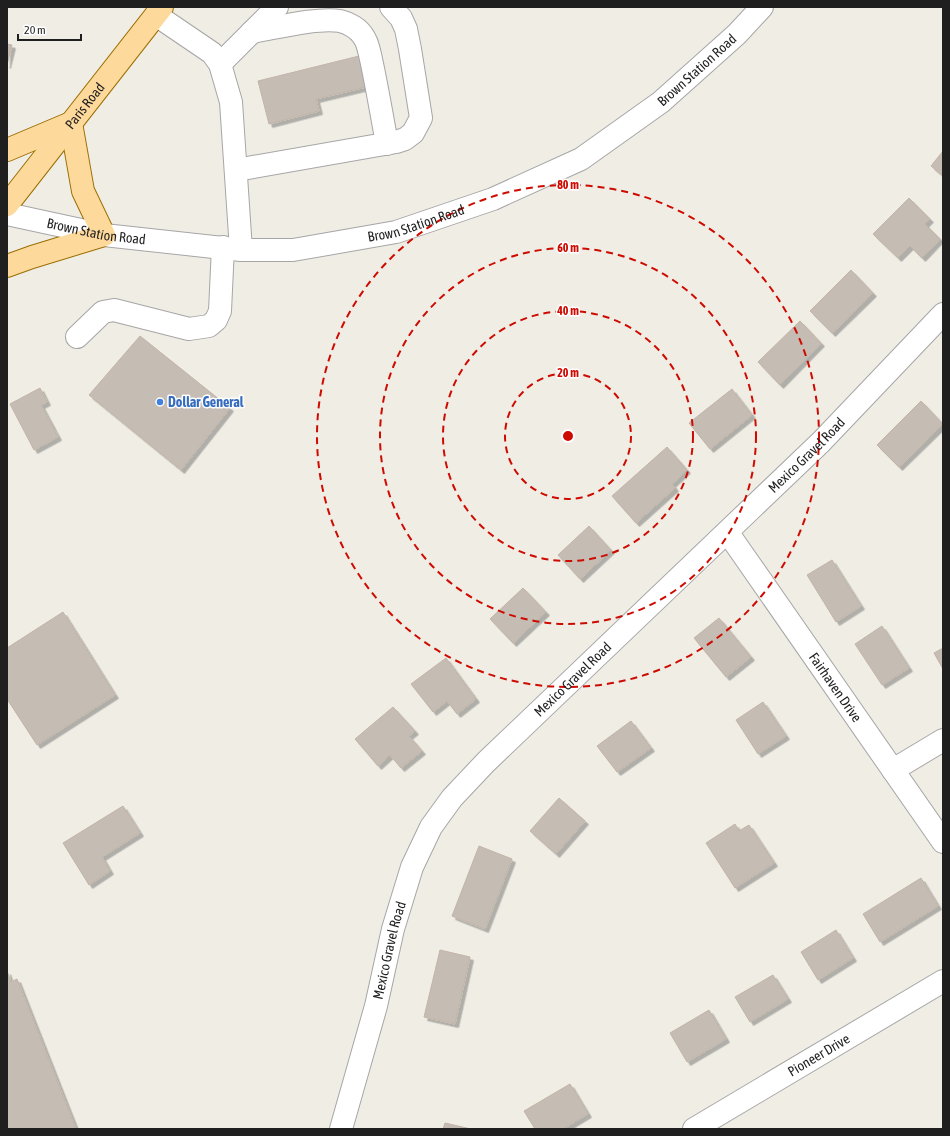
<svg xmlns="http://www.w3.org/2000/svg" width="950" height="1136" font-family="'Asap Condensed',sans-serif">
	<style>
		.building { fill: #c5bcb4; stroke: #c2b4a7; filter: url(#shadow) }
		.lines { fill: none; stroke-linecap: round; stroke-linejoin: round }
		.minor-casing { stroke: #a6a6a6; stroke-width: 24 }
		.major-casing { stroke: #9a6f00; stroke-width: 24 }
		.minor { stroke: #fff; stroke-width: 22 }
		.major { stroke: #fed99c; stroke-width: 22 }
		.ring { fill: none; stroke: #ce0b00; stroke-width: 2; stroke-dasharray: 7 5 }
		.shop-dot { fill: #3f7fe0; stroke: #fff; stroke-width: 1.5 }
		.labels { text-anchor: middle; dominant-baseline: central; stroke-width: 3; stroke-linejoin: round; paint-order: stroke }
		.street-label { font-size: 14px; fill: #1f1f1f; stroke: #fff }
		.shop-label { font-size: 14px; font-weight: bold; fill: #366cbe; stroke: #fff; text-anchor: start }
		.centre { fill: #ce0b00; stroke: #fff; stroke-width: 2 }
		.ring-label { font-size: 12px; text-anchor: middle; font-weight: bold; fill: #ce0b00; stroke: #fff; stroke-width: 3; stroke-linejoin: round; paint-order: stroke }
	</style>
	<defs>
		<filter id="shadow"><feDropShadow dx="3.5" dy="3.5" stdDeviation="0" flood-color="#0004"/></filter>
	</defs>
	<rect width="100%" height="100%" fill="#f0ede5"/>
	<!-- building -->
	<g class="building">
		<polygon points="7,44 12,45 7,65"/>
		<polygon points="359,56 366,87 316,99 319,111 269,124 258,81"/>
		<polygon points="943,151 943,176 931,166"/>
		<polygon points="909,198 930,219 925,224 940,239 922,258 910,246 898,258 873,234"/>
		<polygon points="851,270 873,293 832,333 810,311"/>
		<polygon points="800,321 821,343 780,385 758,362"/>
		<polygon points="140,336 230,408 181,470 89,395"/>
		<polygon points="40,388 47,402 41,405 58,437 34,450 10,404"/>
		<polygon points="732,389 752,415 710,449 689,423"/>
		<polygon points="921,401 943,424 899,467 877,445"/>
		<polygon points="667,447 687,470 672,484 675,488 636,523 612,496"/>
		<polygon points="589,526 611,550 580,579 558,555"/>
		<polygon points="832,560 861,606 836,622 807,575"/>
		<polygon points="523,588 546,612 513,643 490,619"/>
		<polygon points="63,612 115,695 37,745 7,699 7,648"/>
		<polygon points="719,618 751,657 726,677 694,638"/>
		<polygon points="882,626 909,668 882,685 855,644"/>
		<polygon points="943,648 943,669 934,653"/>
		<polygon points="446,658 476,699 457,714 447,701 433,712 411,684"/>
		<polygon points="763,702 786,736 758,754 736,720"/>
		<polygon points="393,707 415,731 409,736 422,751 401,768 390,755 378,766 355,739"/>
		<polygon points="631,721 651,748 617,772 597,746"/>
		<polygon points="559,798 585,821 556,854 530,831"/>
		<polygon points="123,806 140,833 102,857 110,871 89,885 63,843"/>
		<polygon points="735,824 739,831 749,825 774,863 735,888 706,843"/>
		<polygon points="479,846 512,859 485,929 452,916"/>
		<polygon points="921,878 938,906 880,942 863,914"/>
		<polygon points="836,930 853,958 818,980 801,952"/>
		<polygon points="440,950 470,957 455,1024 424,1017"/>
		<polygon points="7,971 11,982 17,979 76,1129 7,1129"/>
		<polygon points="773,975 788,999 750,1022 735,997"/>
		<polygon points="709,1010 726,1039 687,1062 670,1033"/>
		<polygon points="570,1084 588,1114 563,1129 535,1129 524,1111"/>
		<polygon points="445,1123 471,1129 443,1129"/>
	</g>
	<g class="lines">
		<defs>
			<g id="minor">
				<polyline points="156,15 212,53 220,64 231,102 241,250"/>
				<path d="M 252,32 C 276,28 318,17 340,21 C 349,23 359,29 363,36 C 368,42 369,51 371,59 C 377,87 382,116 387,144"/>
				<polyline points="220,64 277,7"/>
				<polyline points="236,170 396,142 405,139 413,133 421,118 410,49 406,29 401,18 391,7"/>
				<path id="s1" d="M 7,214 L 104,235 L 241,250 L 293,250 L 396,232 L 493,199 L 581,159 L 661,102 L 737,34 L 762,7"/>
				<polyline points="77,337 103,312 114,310 189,329 209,326 216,320 220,311 223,247"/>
				<path id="s2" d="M 728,533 L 943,842"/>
				<polyline points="893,770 943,740"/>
				<path id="s3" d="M 341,1129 L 376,1006 L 393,929 L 412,867 L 431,827 L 452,798 L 486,762 L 821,442 L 943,314"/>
				<path id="s4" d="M 694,1129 L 943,981"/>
			</g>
			<g id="major">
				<polyline points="7,150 71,123 83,191 104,235 32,257 7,266"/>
				<path id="s5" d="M 7,205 L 162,7"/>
			</g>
		</defs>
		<!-- minor casing -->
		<use href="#minor" class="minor-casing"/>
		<!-- major casing -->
		<use href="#major" class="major-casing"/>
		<!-- minor -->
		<use href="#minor" class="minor"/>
		<!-- major -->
		<use href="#major" class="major"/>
	</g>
	<!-- distance rings -->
	<g class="ring">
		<circle cx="568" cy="436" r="63"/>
		<circle cx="568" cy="436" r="125"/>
		<circle cx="568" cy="436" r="188"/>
		<circle cx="568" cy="436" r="251"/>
	</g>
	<!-- markers -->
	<circle class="shop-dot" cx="160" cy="402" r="4"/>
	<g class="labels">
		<!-- street labels -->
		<g class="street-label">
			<text stroke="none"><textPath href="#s1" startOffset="739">Brown Station Road</textPath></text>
			<text stroke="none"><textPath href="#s5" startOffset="126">Paris Road</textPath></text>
			<text stroke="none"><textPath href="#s1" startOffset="415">Brown Station Road</textPath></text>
			<text stroke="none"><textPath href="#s1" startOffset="91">Brown Station Road</textPath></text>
			<text stroke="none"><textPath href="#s3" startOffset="845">Mexico Gravel Road</textPath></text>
			<text stroke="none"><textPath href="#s3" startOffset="521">Mexico Gravel Road</textPath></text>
			<text stroke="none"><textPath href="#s2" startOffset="188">Fairhaven Drive</textPath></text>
			<text stroke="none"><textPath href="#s3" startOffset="185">Mexico Gravel Road</textPath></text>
			<text stroke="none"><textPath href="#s4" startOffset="145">Pioneer Drive</textPath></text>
		</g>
		<!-- shop labels -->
		<g class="shop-label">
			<text x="168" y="402">Dollar General</text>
		</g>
	</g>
	<circle cx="568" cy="436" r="6" class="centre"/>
	<g class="ring-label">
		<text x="568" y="189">80 m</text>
		<text x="568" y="252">60 m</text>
		<text x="568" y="315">40 m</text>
		<text x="568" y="377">20 m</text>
	</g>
	<!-- border -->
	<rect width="950" height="1136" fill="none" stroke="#1f1f1f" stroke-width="16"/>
	<!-- scale -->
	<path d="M18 34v6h63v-6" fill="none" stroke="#1f1f1f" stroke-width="2"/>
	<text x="24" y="34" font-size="12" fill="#1f1f1f" stroke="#ffffff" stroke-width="3" paint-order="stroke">20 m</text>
</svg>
